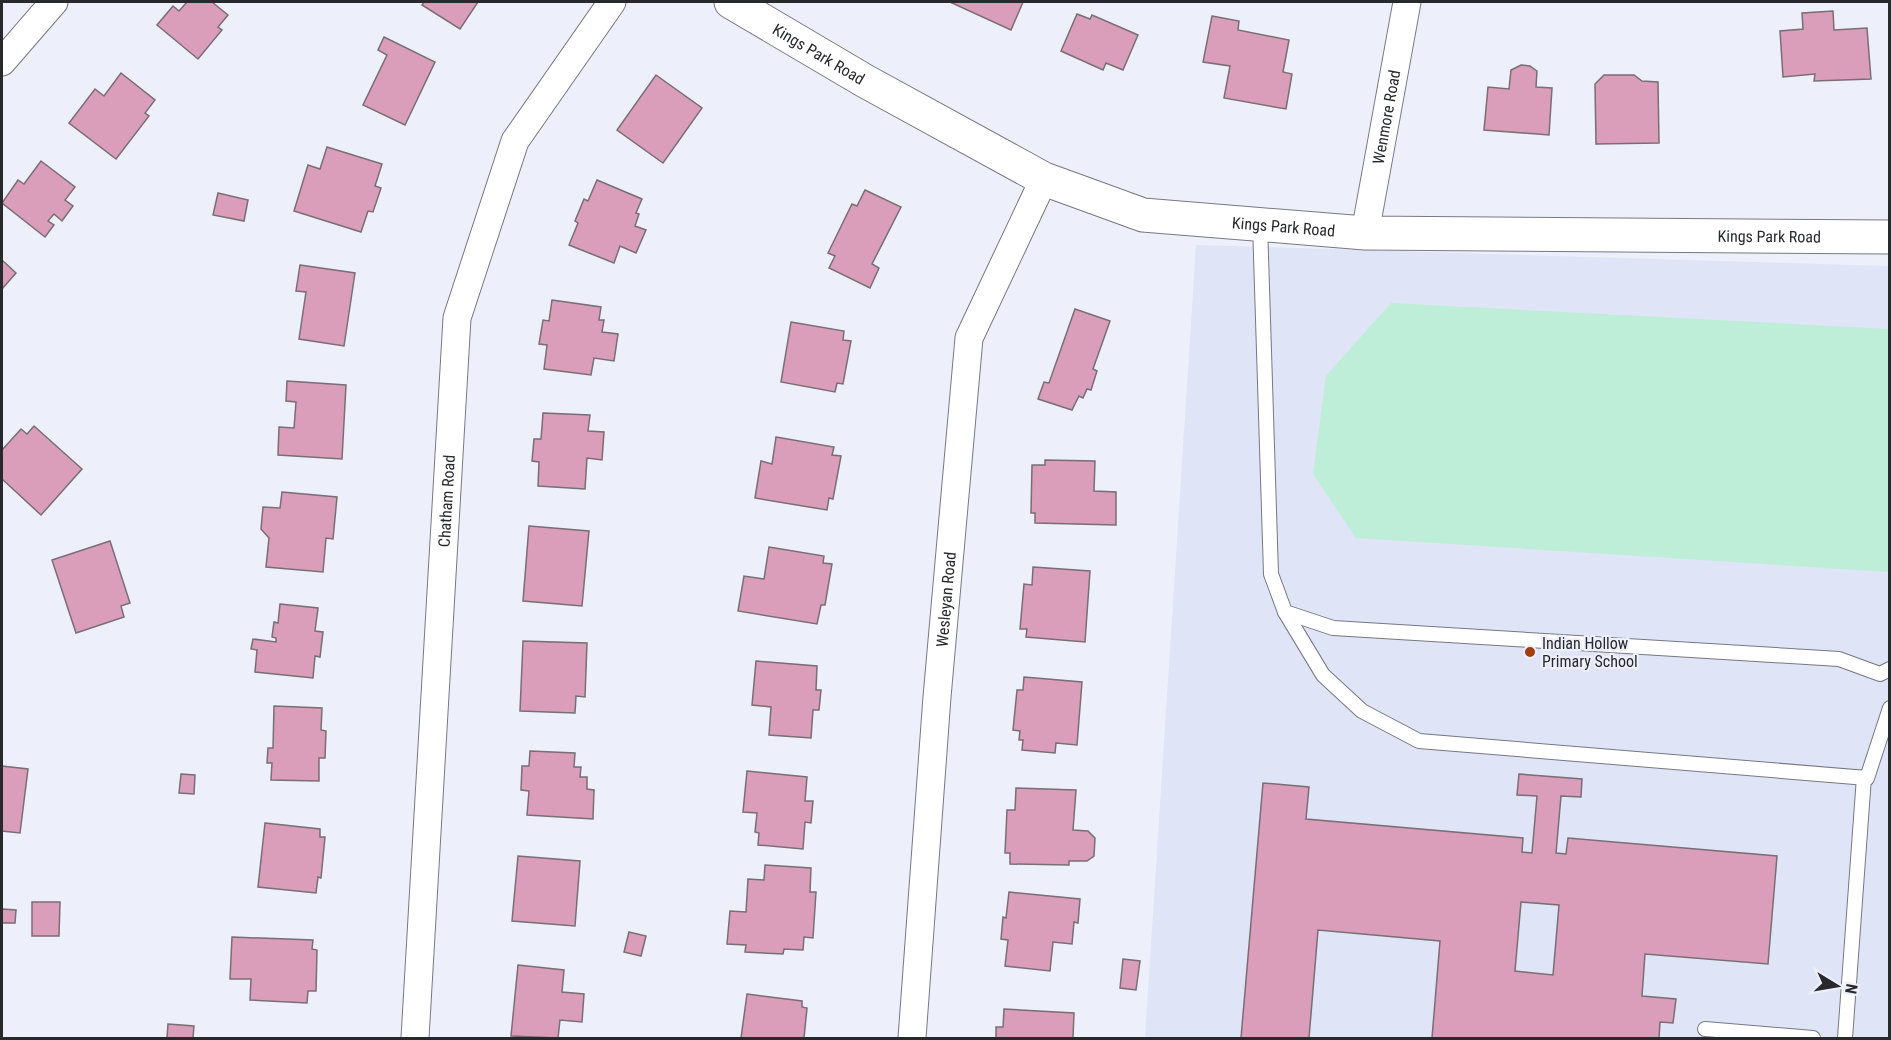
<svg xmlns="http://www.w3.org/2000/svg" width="1891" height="1040" font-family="'Roboto Condensed',sans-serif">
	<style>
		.built { fill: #dfe4f6 }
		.green { fill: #beeed7 }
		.building { fill: #da9ebb; stroke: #796e73; stroke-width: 1.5; fill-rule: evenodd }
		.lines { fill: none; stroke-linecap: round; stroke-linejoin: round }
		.service-casing { stroke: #767882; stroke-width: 16 }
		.minor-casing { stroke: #767882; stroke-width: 29 }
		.tertiary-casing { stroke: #767882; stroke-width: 35 }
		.service { stroke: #fff; stroke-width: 14 }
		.minor { stroke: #fff; stroke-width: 27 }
		.tertiary { stroke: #fff; stroke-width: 33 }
		.poi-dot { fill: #a23d11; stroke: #edf0fb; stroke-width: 2 }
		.labels { text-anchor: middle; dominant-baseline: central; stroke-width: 4.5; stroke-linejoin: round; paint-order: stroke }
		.street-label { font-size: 16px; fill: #28292d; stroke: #edf0fb }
		.poi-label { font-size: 16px; fill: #28292d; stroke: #edf0fb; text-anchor: start }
	</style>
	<rect width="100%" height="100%" fill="#edf0fb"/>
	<!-- built -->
	<polygon class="built" points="1196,245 1889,266 1889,1038 1145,1038"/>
	<!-- green -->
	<polygon class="green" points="1391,303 1889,329 1889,572 1356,538 1313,474 1326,376"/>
	<!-- building -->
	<g class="building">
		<polygon points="187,2 212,2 228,15 218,27 222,30 198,59 157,25 173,6 179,11"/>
		<polygon points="424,2 478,2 460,29 422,5"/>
		<polygon points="953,2 1023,2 1011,30 952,3"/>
		<polygon points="1833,11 1834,30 1867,28 1871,79 1814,81 1815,74 1783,77 1780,31 1803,29 1802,13"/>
		<polygon points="1077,14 1090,19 1092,15 1138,35 1123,70 1106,63 1103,70 1061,51"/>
		<polygon points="1212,16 1239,21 1238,30 1289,40 1283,72 1292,74 1286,109 1224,98 1230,66 1203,62"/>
		<polygon points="384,37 435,62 405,125 363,105 387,55 378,50"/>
		<polygon points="1521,65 1530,66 1537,71 1536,87 1552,88 1549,135 1484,130 1488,87 1509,89 1511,70"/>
		<polygon points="121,73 155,100 145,113 149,116 116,159 69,123 95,89 104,96"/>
		<polygon points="656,75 702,108 663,163 617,130"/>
		<polygon points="1604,75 1634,75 1642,81 1658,82 1659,143 1596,144 1595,84"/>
		<polygon points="327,147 382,164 375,186 381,188 373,212 368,211 361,232 294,211 308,165 320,169"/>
		<polygon points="41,161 75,187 65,200 73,206 62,221 54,214 48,221 54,225 45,237 2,203 18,180 24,184"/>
		<polygon points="597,180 642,199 636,213 639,214 635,226 646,230 636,253 620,246 614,263 569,245 578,223 575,221 584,199 588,201"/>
		<polygon points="865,190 901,207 872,264 879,268 870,288 829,268 835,256 828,253 852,204 857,206"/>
		<polygon points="218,193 248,200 244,221 213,215"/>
		<polygon points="2,260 16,273 2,289"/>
		<polygon points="300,265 355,273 344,346 299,339 306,292 296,291"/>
		<polygon points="552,300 601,307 599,320 604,320 602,332 618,334 614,361 594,358 591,375 544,369 547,345 539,344 543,320 549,321"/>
		<polygon points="1075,309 1110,321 1093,369 1097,371 1091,390 1087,389 1083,398 1079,396 1072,410 1038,399 1044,382 1049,383"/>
		<polygon points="791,322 844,331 843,340 851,341 843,384 837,383 835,392 781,382"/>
		<polygon points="287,381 346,385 342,459 278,455 279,427 294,428 296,402 286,401"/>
		<polygon points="543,413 590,415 588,431 604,432 602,460 587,458 585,489 538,486 539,462 532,461 534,439 541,439"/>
		<polygon points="34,426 82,469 41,515 2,479 2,450 21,429 27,434"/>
		<polygon points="776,437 834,447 832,455 841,456 833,499 829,498 827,510 755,498 761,461 772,464"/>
		<polygon points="1045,460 1095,461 1094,491 1116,492 1116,525 1035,523 1035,513 1031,513 1032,465 1045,465"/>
		<polygon points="282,492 337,497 333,539 326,538 323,572 266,567 269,538 261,529 263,507 280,508"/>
		<polygon points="529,526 589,531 582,606 523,601"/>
		<polygon points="110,541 130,603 121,606 124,617 76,633 52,560"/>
		<polygon points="769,547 824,556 823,563 832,564 825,605 821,605 817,624 738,611 744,576 764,579"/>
		<polygon points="1033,567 1090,571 1085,642 1026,637 1027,629 1020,629 1024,584 1032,585"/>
		<polygon points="280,604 318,608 315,631 323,632 320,657 315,656 313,678 255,672 257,650 251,649 253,639 276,642 276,638 272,637 274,622 278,623"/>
		<polygon points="523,641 587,643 585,697 576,696 575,713 520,711"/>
		<polygon points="756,661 817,666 816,690 821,690 819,710 813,710 811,738 769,735 771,707 752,705"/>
		<polygon points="1024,677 1082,682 1077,745 1056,743 1055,753 1022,750 1023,740 1019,740 1020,731 1013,730 1017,690 1023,690"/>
		<polygon points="274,706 322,708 321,730 326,731 325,758 319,758 319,781 271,780 272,763 267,763 268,748 273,748"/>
		<polygon points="530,751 575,753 574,767 581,767 580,777 587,777 587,789 594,790 593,819 527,815 529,791 521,790 522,766 529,766"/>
		<polygon points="2,766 28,769 20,833 2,831"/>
		<polygon points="747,771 807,777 805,801 813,801 811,823 805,822 803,849 758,845 759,833 755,832 757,813 743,812"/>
		<polygon points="181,774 195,775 194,794 179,793"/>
		<path d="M 1519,774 L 1582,779 L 1581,797 L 1561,796 L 1556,853 L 1566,854 L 1568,838 L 1777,856 L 1768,964 L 1645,954 L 1642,996 L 1676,999 L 1673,1023 L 1660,1022 L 1659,1038 L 1432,1038 L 1440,941 L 1318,930 L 1309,1038 L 1241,1038 L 1263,783 L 1309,787 L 1306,819 L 1523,838 L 1522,852 L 1532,853 L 1537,796 L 1517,795 ZM 1521,902 L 1559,905 L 1553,975 L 1515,971 Z"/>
		<polygon points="1016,788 1076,790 1073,830 1088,831 1095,838 1094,856 1087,861 1069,861 1069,865 1010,864 1010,853 1005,853 1007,810 1015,810"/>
		<polygon points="265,823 320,829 320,837 325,837 321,878 318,877 316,893 258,887"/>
		<polygon points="518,856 580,861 575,926 512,921"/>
		<polygon points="765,865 811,868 810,892 816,892 813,938 804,937 803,950 784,949 783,954 745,952 746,945 727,944 730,911 746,912 748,879 764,880"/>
		<polygon points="1009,892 1080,899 1078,923 1074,922 1072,944 1053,942 1050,971 1005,966 1008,940 1001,939 1003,917 1006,918"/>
		<polygon points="32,902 60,902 59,936 32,936"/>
		<polygon points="2,909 16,910 15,923 2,923"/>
		<polygon points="629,932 646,936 641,956 624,952"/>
		<polygon points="232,937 313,940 312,949 317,950 316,991 308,991 307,1003 250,1000 251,979 230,979"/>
		<polygon points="1123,959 1140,961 1136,990 1120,988"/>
		<polygon points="518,965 564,970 562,992 584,994 582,1022 560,1020 558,1038 511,1036"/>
		<polygon points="747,994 802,1001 802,1007 807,1008 804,1038 741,1038"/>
		<polygon points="1004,1009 1074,1013 1073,1038 996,1038 996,1027 1003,1027"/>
		<polygon points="168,1024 194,1026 193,1038 167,1038"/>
	</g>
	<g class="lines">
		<defs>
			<g id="service">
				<polyline points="1260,224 1271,574 1285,612 1333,628 1839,659 1880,674 1890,669"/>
				<polyline points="1285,612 1323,675 1362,711 1419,741 1867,778 1890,708"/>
				<polyline points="1705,1029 1813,1038"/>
				<polyline points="1845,1038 1864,777"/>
			</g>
			<g id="minor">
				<polyline points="2,62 54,2"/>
				<path id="s1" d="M 1365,233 L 1407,2"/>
				<path id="s2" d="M 415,1038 L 457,318 L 515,141 L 612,2"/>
				<path id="s3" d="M 912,1038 L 937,697 L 969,338 L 1044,179"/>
			</g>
			<g id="tertiary">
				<path id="s4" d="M 731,2 L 865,81 L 1044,179 L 1143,215 L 1365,233 L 1890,237"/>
			</g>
		</defs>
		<!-- service casing -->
		<use href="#service" class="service-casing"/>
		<!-- minor casing -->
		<use href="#minor" class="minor-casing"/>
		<!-- tertiary casing -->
		<use href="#tertiary" class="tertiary-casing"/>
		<!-- service -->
		<use href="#service" class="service"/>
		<!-- minor -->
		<use href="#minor" class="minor"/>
		<!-- tertiary -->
		<use href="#tertiary" class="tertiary"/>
	</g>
	<!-- markers -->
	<circle class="poi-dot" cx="1530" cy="652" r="6"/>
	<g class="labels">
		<!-- street labels -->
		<g class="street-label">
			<text stroke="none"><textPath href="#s4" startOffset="102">Kings Park Road</textPath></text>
			<text stroke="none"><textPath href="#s1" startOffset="118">Wenmore Road</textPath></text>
			<text stroke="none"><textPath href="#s4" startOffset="606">Kings Park Road</textPath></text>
			<text stroke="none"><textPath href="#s4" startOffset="1092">Kings Park Road</textPath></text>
			<text stroke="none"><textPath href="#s2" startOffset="538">Chatham Road</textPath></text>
			<text stroke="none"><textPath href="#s3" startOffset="440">Wesleyan Road</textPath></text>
		</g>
		<!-- poi labels -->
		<g class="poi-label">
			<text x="1542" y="643">Indian Hollow<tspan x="1542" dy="18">Primary School</tspan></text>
		</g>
	</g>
	<!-- border -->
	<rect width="1891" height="1040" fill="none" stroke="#28292d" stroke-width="6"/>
	<!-- north arrow -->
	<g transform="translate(1837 986) rotate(101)" stroke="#edf0fb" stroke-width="4.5" paint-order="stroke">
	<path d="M0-4.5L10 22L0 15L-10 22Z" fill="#28292d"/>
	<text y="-9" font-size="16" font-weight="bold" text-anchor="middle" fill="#28292d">N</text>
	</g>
</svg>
